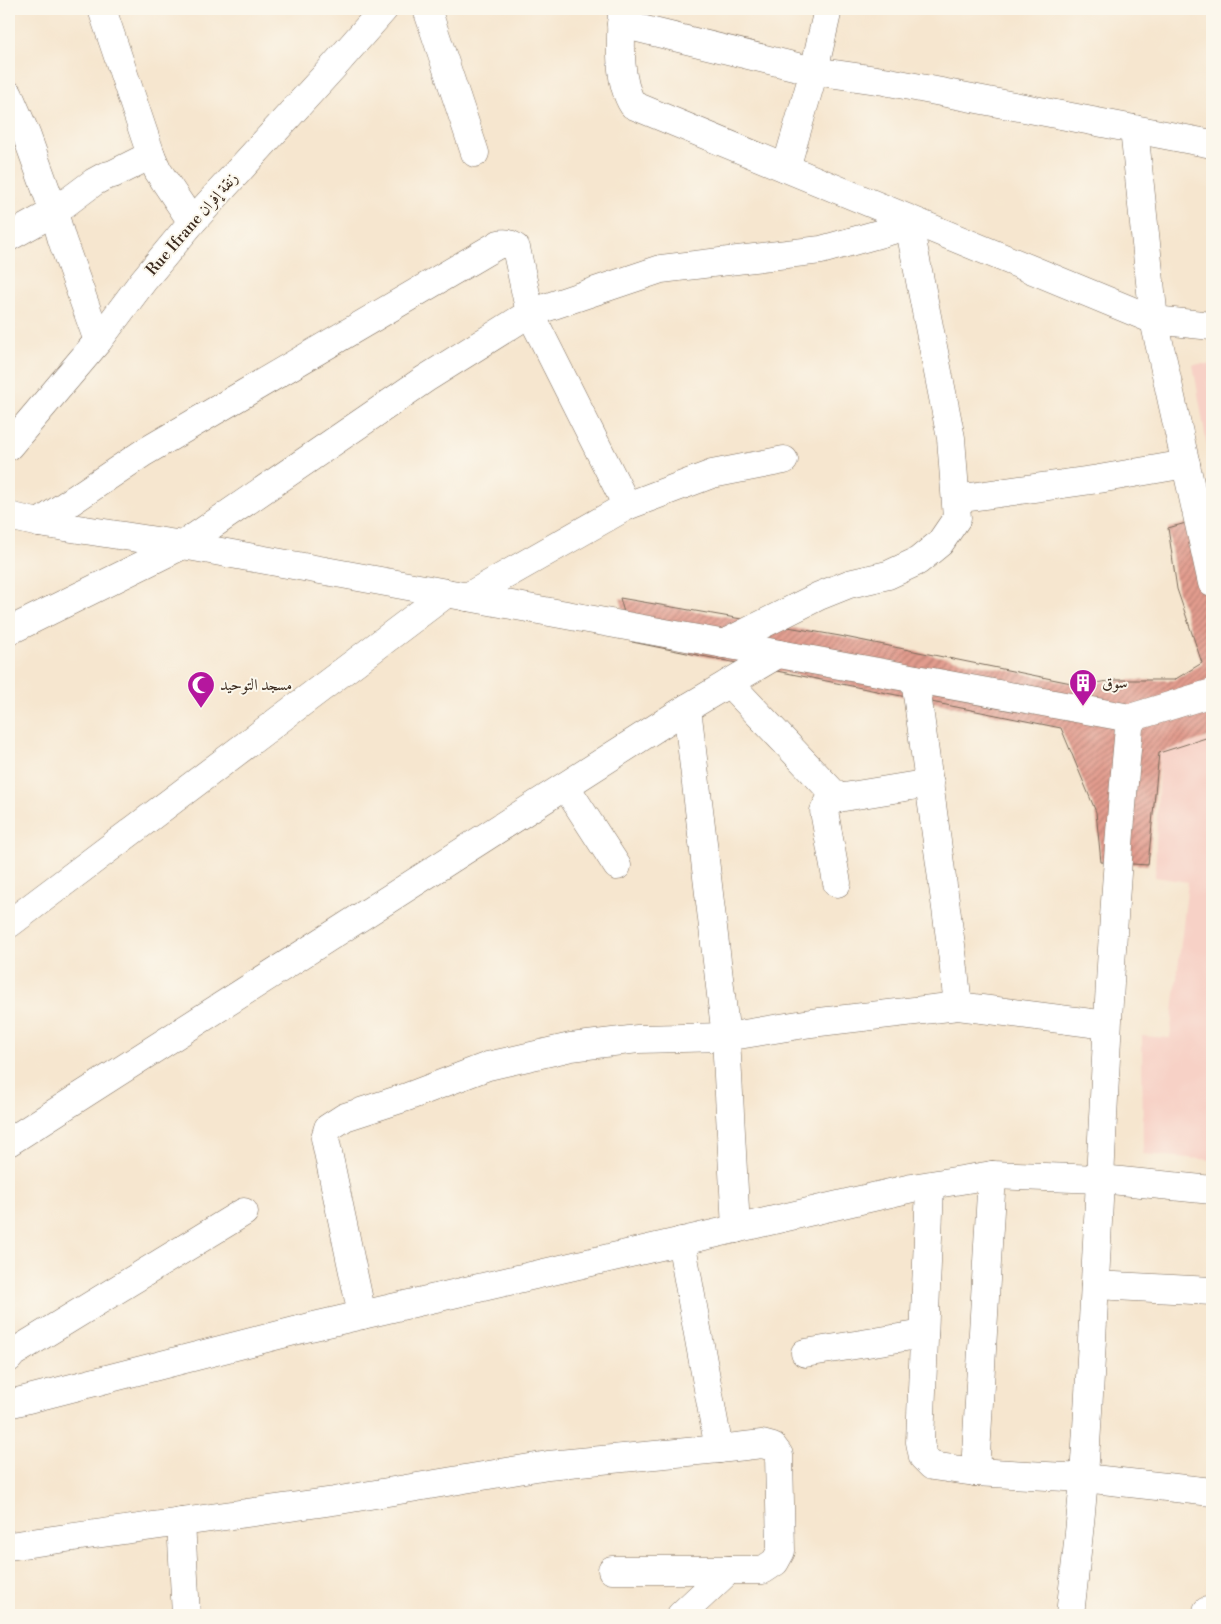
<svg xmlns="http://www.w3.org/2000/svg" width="1221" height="1624" font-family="'Libre Bodoni',Amiri,serif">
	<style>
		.built { fill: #f7d1c6 }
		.building { fill: url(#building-hatch) }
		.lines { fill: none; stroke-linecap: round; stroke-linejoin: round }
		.minor-casing { stroke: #7c6c5c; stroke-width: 29 }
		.minor { stroke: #fff; stroke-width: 28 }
		.labels { text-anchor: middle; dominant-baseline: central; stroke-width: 4; stroke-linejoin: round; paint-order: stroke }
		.street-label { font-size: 16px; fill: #3b2a1e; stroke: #fbf7ec }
		.poi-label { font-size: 16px; fill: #3b2a1e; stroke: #fbf7ec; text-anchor: start }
	</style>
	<defs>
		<pattern id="building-hatch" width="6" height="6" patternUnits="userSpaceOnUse" patternTransform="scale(1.25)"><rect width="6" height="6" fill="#e29c8e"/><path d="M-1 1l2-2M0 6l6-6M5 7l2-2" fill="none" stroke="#b87f73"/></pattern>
	</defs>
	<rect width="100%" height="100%" fill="#fbf7ec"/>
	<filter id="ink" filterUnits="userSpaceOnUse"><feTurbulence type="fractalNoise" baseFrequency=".02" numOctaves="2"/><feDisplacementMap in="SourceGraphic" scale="10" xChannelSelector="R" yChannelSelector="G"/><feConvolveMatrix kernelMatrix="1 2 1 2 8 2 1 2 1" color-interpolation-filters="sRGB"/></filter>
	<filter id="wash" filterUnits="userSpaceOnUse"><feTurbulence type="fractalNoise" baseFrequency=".0096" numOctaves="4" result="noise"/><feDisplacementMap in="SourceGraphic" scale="20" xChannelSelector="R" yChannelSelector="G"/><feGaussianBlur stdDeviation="1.12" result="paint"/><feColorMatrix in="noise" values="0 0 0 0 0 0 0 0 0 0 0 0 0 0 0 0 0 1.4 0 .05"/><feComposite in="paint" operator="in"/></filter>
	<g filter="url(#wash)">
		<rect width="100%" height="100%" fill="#f6e6cf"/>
		<!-- built -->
		<g class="built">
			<polygon points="1193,364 1212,364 1212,475"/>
			<polygon points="1212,737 1212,1160 1143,1154 1142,1036 1170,1038 1188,882 1155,877 1159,753"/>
		</g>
		<g id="blocks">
			<!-- building -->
			<polygon class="building" points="1211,516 1212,521 1212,736 1159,753 1148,865 1101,862 1096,812 1061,728 632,642 620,598 840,636 1081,685 1116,680 1174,680 1202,663 1177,589 1168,528"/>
		</g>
	</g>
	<g filter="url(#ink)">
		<use href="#blocks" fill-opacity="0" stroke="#7c6c5c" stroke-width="1"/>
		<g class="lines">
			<defs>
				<g id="minor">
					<polyline points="102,9 151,155"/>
					<polyline points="427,9 475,153"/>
					<path d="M 622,9 C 621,38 617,80 633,105 L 1154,320 L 1212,326"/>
					<polyline points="828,9 814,71 884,81 1212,144"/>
					<polyline points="621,24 814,71 786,168"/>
					<polyline points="9,95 26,134 54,212 62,240 98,341"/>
					<polyline points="1134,129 1154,320 1212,583"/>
					<polyline points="9,237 54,212 94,182 105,176 113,174 151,155 158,171 192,222"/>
					<polyline points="9,446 98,341 143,281 192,222 335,65 384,9"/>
					<polyline points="956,499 1099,479 1186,464"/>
					<polyline points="9,516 39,523 183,545 1130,718 1212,693"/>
					<path d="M 39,523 L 143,453 L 499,244 C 506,242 510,243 516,248 L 530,313 L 627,506 L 712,474 L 784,460"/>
					<polyline points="467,597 627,506"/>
					<polyline points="9,631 183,545 425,379 530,313 661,269 821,250 918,223"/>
					<polyline points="723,644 819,596 849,584 888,575 918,561 940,543 957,518 951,438 909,225"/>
					<polyline points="915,679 953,960 958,1006 1107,1025"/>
					<polyline points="729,683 838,798"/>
					<polyline points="687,708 726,1037 736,1229"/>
					<polyline points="566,787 617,866"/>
					<polyline points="837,883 824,811 829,802 838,798 930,783"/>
					<polyline points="9,924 447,593"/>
					<polyline points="9,1142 687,708 778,654"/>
					<polyline points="930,1186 920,1442 923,1457 932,1466 975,1472 992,1175"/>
					<polyline points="1095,1285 1212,1291"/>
					<polyline points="362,1315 325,1138 328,1128 345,1117 407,1097 488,1066 571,1047 638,1039 726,1037 811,1023 958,1006"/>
					<polyline points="805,1353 924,1334"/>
					<polyline points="9,1358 13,1353 244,1212"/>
					<polyline points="9,1404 310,1327 912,1188 992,1175 1101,1179 1212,1190"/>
					<polyline points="975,1472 1084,1478 1212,1492"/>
					<polyline points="181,1522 186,1615"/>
					<polyline points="9,1546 334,1501 548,1465 719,1449"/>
					<polyline points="612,1570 763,1570 775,1562 781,1551 779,1455 773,1447 762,1444 719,1449 681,1241"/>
					<polyline points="1207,1611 1212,1612"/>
					<polyline points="681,1615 729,1570"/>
					<path d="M 1070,1615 C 1075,1569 1081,1522 1084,1476 C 1101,1223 1105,970 1130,718"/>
				</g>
			</defs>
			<!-- minor casing -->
			<use href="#minor" class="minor-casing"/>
			<!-- minor -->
			<use href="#minor" class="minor"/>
		</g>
	</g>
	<!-- icons -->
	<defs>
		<symbol id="building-pin" viewBox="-11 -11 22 30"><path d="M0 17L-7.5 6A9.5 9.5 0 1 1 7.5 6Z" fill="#b5179e" stroke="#fbf7ec"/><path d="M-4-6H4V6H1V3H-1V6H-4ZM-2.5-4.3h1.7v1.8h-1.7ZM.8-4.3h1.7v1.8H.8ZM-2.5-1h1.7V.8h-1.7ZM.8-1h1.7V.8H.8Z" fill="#fff"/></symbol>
		<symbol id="mosque-pin" viewBox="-11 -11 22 30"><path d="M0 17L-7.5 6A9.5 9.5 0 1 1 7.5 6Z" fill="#b5179e" stroke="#fbf7ec"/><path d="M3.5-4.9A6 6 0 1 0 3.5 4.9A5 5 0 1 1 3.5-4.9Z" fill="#fff"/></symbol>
	</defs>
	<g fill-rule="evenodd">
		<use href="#building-pin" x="1067" y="667" width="32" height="43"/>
		<use href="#mosque-pin" x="185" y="669" width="32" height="43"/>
	</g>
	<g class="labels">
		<!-- street labels -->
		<g class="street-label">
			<text transform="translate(192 224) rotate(-49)">Rue Ifrane زنقة إفران</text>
		</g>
		<!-- poi labels -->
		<g class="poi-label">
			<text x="1102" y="683">سوق</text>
			<text x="220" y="685">مسجد التوحيد</text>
		</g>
	</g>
	<!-- margin -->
	<rect width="1221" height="1624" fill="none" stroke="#fbf7ec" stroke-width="30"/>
</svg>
